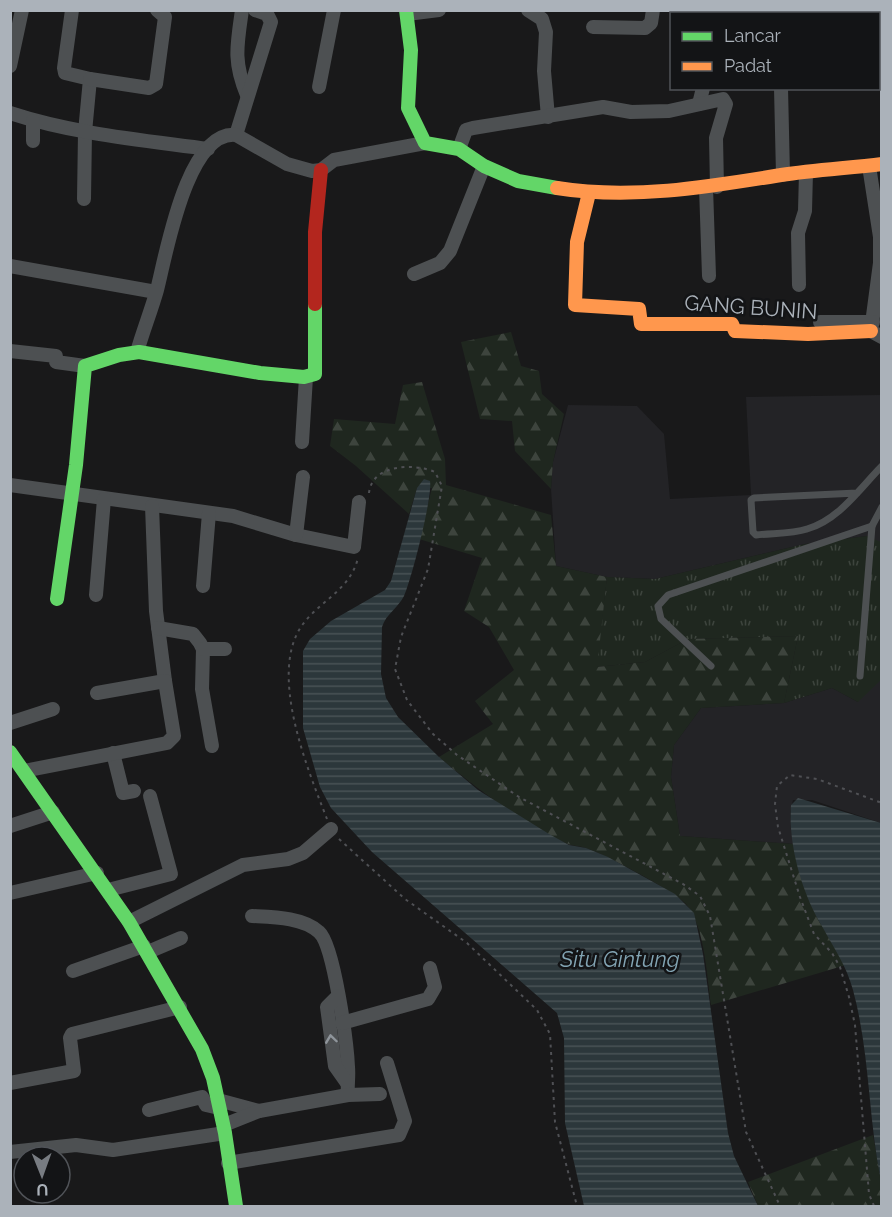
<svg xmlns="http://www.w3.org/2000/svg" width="892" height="1217" font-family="Raleway,sans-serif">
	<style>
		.built { fill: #232326 }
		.grass { fill: url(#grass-tufts) }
		.forest { fill: url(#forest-firs) }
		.water { fill: url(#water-rules) }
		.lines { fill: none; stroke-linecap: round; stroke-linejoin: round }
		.path { stroke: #4f5054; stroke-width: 2; stroke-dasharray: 3 4.5; stroke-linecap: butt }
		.lane { stroke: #4d5052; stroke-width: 7 }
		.street { stroke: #4d5052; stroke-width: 14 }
		.fast { stroke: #63d668; stroke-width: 14 }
		.slow { stroke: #ff974d; stroke-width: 14 }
		.jam { stroke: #b3261e; stroke-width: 14 }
		.oneway { stroke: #8f959b }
		.labels { text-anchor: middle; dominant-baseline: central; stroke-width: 5; stroke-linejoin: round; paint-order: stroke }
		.street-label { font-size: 21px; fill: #abb2ba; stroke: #131416 }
		.water-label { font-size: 22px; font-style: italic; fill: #83a5b4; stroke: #131416 }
	</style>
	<defs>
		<pattern id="grass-tufts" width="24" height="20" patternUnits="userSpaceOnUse" patternTransform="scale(1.5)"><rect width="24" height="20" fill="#1f271f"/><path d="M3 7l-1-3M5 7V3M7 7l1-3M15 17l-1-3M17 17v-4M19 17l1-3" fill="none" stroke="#3d443d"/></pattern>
		<pattern id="forest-firs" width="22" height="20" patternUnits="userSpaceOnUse" patternTransform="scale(1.5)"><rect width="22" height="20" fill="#1f271f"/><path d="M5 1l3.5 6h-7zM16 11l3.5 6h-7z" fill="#3d443d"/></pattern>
		<pattern id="water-rules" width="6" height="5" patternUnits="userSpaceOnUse" patternTransform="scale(1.5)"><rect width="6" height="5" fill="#2c373b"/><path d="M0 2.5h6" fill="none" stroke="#485255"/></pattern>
	</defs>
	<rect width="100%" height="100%" fill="#19191a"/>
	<!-- built -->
	<polygon class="built" points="881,395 881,823 812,800 793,800 790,813 794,844 680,836 671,777 674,745 701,708 784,703 832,688 858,702 867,536 805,544 655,579 607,577 556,566 551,489 553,462 568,405 637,406 664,434 670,499 751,495 746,397"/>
	<!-- grass -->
	<polygon class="grass" points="867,536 881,542 881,680 858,702 832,688 784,703 798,636 688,639 645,662 596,667 607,577 655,579 805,544"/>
	<!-- forest -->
	<g class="forest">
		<polygon points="511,332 521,366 539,371 542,394 564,414 553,462 551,489 515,451 512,421 480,419 461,342"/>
		<path d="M 422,382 L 445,459 L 446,485 L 551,515 L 556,566 L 607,577 L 597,667 L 645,662 L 688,639 L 798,636 L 784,703 L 701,708 L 674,745 L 671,777 L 680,836 L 794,844 L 802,880 L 846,965 L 711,1005 C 707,977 705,926 686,904 C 675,891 604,854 586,848 C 580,846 574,846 568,844 C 526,827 474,786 439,757 L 493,724 L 475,701 L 514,670 L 489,627 L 464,611 L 482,558 L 419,539 L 432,488 L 417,488 L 409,514 L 356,466 L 330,446 L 334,419 L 395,424 L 403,385 Z"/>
		<polygon points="873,1135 881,1181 881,1206 758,1206 748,1182"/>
	</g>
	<!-- water -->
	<g class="water">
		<path d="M 424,479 L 430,481 C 433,496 411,581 404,596 C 398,608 386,614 382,627 L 381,674 L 386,698 L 398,717 L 439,757 L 478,790 L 549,834 L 569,845 L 586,848 L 608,857 L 675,894 L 694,913 L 703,954 L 728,1133 L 734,1156 L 758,1206 L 584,1206 L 565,1123 L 564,1038 L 557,1013 L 372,852 L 331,808 L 320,787 L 303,728 L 303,651 L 310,639 L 331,621 L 385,590 L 391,581 L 417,488 Z"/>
		<path d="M 798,798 L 881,823 L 881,1181 C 868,1117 870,1053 853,990 C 846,965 835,950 823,928 C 802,894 788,845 791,805 Z"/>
	</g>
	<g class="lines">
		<!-- path -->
		<g class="path">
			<path d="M 369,493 C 372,464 414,463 435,472 L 442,486 L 428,569 L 401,637 L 395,669 L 407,700 L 433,734 L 457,755 L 519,797 L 683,884 L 700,896 L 710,916 L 746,1132 L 780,1206"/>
			<path d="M 327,819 C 308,770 267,672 303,624 C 321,600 350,590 358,558"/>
			<polyline points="339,839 405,899 467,943 537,1010 550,1034 555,1122 577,1206"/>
			<polyline points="874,1206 869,1194 855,1025 849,997 840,967 832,953 814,934 800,897 778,827 775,804 777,786 790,775 817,779 882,803"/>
		</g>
		<!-- lane -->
		<g class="lane">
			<polyline points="872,14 872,10"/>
			<polyline points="878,39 882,39"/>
			<path d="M 857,493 L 754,498 L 751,500 L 753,532 L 756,535 C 772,533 792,534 807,529 C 839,520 860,488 882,466"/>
			<polyline points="711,666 661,619 658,606 668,595 872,526"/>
			<polyline points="860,676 872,526 882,507"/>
		</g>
		<!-- street -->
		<g class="street">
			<polyline points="72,10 64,68 65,73 90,79 85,132 84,199"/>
			<path d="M 242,10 C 237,45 233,62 247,95"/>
			<polyline points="528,10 542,19 546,32 544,71 548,117"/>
			<polyline points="778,10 779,14"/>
			<polyline points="407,14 439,10"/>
			<polyline points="593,27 645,28 651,23 653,10"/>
			<polyline points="10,66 22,10"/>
			<polyline points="90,79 149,88 156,84 165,17 157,10"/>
			<polyline points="319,87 334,10"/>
			<polyline points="781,88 783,175"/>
			<polyline points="699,104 703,88"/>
			<path d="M 10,113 C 74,134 142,140 208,149"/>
			<polyline points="236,135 271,22 267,14 255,10"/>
			<polyline points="33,141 33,121"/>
			<polyline points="459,149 466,130 473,128 603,107 631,112 669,111 723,99 726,104 716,138 717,187"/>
			<polyline points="869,166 880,237 880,263 871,331 882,337"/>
			<polyline points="706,187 709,276"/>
			<polyline points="10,266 156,292"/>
			<polyline points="414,274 440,263 450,251 484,166"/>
			<polyline points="799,285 798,233 805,211 806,172"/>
			<polyline points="820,322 873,322"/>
			<polyline points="10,351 56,356 56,362 85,366"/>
			<path d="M 137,352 C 143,331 151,311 157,290 C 166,255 187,130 236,135 L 287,164 L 312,171 L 321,170 L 334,160 L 425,143"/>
			<polyline points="302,442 306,377"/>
			<polyline points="10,485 233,516 296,535 354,547 359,502"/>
			<polyline points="152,506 156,611 165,681"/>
			<polyline points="296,535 303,477"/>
			<polyline points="203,586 209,513"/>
			<polyline points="96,595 104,499"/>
			<polyline points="158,628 193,634 200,643 203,649 202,689 212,746"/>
			<polyline points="203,649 225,649"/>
			<polyline points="10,723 53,709"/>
			<polyline points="113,753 123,793 134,791"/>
			<polyline points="24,771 167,743 174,736 165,681 97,693"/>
			<polyline points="10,826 53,812"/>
			<polyline points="108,890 171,874 150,796"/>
			<polyline points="10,893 97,873"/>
			<path d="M 252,916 C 272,917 303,917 319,932 C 334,945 347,1044 348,1067 C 349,1077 347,1086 348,1095"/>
			<polyline points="129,922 243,865 288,859 303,853 331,829"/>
			<polyline points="148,952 181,938"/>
			<polyline points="73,971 144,946"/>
			<polyline points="338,996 327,1007 335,1066 347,1083"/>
			<polyline points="342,1023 428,999 435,987 430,968"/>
			<polyline points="10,1083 74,1071 70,1038 72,1034 180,1007"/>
			<polyline points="218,1100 259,1111"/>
			<polyline points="149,1110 202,1097 206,1105 219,1108"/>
			<polyline points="224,1125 259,1111 348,1095 380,1094"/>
			<polyline points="10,1152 76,1145 113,1150 225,1133"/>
			<polyline points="228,1163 399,1135 405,1121 387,1063"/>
		</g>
		<!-- fast -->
		<g class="fast">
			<polyline points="406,10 411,50 408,108 425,143 459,149 484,166 518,181 557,188"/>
			<polyline points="57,599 76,465 85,366 119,355 139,352 260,373 304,377 315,374 315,304"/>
			<polyline points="10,752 129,922 202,1049 213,1078 225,1133 236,1206"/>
		</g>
		<!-- slow -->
		<g class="slow">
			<path d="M 557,188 C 631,200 708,187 781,175 C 815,170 849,168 882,164"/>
			<polyline points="589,193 577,242 575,305 639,309 641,324 732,324 735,331 808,334 871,331"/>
		</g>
		<!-- jam -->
		<polyline class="jam" points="315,304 315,232 321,170"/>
	</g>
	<!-- one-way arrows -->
	<defs><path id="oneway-chevron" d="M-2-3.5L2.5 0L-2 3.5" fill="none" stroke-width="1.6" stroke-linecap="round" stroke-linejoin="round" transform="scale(1.5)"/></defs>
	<use class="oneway" href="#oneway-chevron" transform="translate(331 1039) rotate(-98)"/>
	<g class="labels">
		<!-- street labels -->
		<g class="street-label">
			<text transform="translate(751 307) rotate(4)">GANG BUNIN</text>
		</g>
		<!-- water labels -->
		<g class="water-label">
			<text x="620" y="959">Situ Gintung</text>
		</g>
	</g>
	<!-- border -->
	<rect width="892" height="1217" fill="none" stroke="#abb2ba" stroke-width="24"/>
	<!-- legend -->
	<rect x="670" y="12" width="210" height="78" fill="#131416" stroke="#505358" stroke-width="1.5"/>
	<rect x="682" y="32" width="30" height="9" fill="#63d668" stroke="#505358" stroke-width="1.5"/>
	<text x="724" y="42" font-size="18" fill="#abb2ba">Lancar</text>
	<rect x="682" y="62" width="30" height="9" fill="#ff974d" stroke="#505358" stroke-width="1.5"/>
	<text x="724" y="72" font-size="18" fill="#abb2ba">Padat</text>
	<!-- north arrow -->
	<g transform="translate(42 1175) rotate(179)"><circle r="28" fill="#131416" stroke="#505358" stroke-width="1.5"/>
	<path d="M0-4.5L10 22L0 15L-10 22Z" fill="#787c82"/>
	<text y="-9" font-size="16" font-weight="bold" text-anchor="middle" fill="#abb2ba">U</text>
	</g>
</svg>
